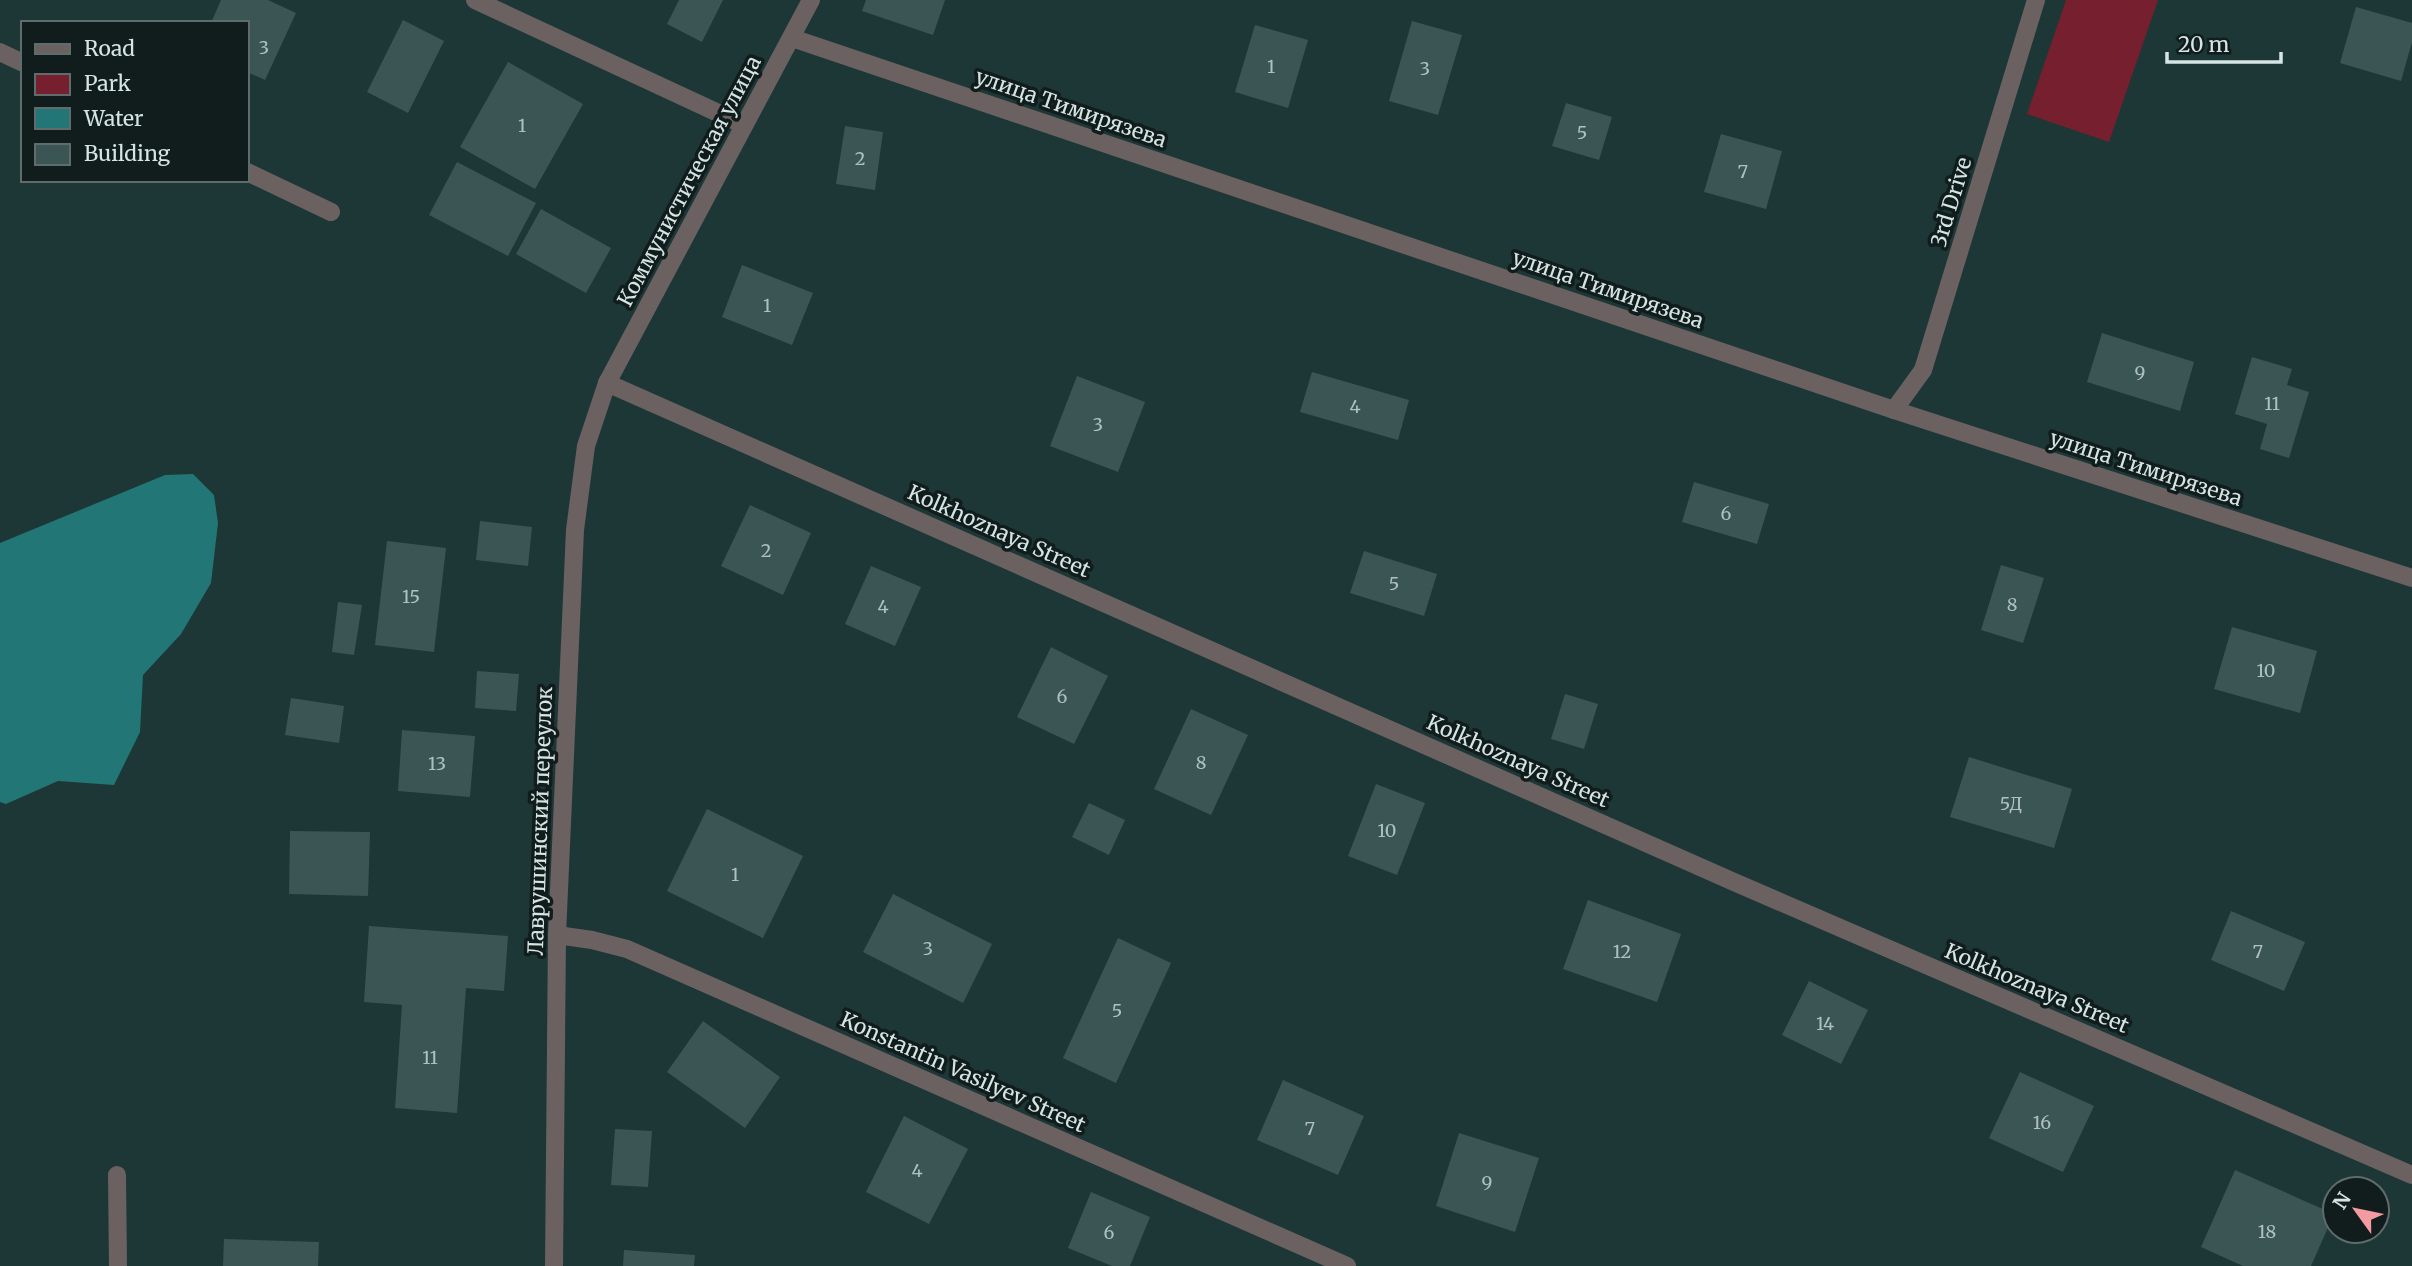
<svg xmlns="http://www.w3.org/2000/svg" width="2412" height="1266" font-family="Merriweather,serif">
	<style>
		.green { fill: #761f2e }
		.water { fill: #227676 }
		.building { fill: #3a5554 }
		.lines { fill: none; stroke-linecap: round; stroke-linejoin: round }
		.minor { stroke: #6c6161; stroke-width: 18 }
		.labels { text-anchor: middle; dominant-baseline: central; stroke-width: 7; stroke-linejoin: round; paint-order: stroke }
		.number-label { font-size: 18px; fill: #aec1c0 }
		.street-label { font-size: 21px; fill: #d5e5e4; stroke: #111c1c }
	</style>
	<rect width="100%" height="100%" fill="#1d3737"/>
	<!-- green -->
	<polygon class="green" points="2066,0 2158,0 2109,142 2027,114"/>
	<!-- water -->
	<polygon class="water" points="193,474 214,495 218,523 211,583 181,634 143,675 140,732 114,785 58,781 6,804 0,802 0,543 165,475"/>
	<!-- building -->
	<g class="building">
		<polygon points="221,0 268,0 296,13 265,80 247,72 247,23 211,23"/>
		<polygon points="679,0 723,0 702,42 667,24"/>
		<polygon points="866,0 945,0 933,35 862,11"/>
		<polygon points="2356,7 2412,23 2412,42 2401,81 2340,63"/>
		<polygon points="403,20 444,41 408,113 367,92"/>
		<polygon points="1412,21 1462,35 1438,115 1389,101"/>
		<polygon points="1255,25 1308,40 1288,108 1235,92"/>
		<polygon points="508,62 583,104 535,189 460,147"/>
		<polygon points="1566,103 1612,117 1599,160 1552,146"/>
		<polygon points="845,126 883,132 875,190 836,184"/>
		<polygon points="1721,134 1782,151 1766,209 1704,192"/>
		<polygon points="457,162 536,203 508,256 429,215"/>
		<polygon points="541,209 611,248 586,293 516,254"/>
		<polygon points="742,265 813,293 792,345 722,317"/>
		<polygon points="2102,333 2194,362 2180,411 2087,382"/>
		<polygon points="2252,357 2292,369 2287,385 2309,392 2289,458 2260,449 2267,424 2235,414"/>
		<polygon points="1312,372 1409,400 1398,440 1300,412"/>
		<polygon points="1077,376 1145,402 1118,472 1050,446"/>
		<polygon points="1694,482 1769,504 1757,544 1682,522"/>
		<polygon points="750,505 811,533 783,595 721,566"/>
		<polygon points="480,521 532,527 528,566 476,560"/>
		<polygon points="387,541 446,548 434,652 375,645"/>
		<polygon points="1364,551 1437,574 1424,616 1350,593"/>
		<polygon points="2001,565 2044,578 2023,643 1981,630"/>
		<polygon points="871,566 921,587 895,646 845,624"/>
		<polygon points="338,602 362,605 354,655 332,652"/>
		<polygon points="2232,627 2317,651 2300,713 2214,689"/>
		<polygon points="1051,647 1108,676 1074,744 1017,717"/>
		<polygon points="477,671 519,674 516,711 475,708"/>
		<polygon points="1565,694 1598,704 1584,749 1551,739"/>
		<polygon points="291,698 344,706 339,743 285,735"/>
		<polygon points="1191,709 1248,735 1211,815 1154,789"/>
		<polygon points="402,730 475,736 470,797 398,791"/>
		<polygon points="1969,757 2072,789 2054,848 1950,817"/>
		<polygon points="1376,784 1425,803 1397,875 1348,856"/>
		<polygon points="1089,803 1125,820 1109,855 1072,837"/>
		<polygon points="707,809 803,856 763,938 667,891"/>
		<polygon points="290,831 370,832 368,896 289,894"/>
		<polygon points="893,894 992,944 963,1003 863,952"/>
		<polygon points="1588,900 1681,934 1657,1002 1563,969"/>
		<polygon points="2231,911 2305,942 2284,991 2211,960"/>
		<polygon points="369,926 508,936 504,991 466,988 457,1113 395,1108 402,1005 364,1002"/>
		<polygon points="1118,938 1171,963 1116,1083 1063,1058"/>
		<polygon points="1809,981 1868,1010 1841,1064 1782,1035"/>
		<polygon points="703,1021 780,1077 745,1128 667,1072"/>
		<polygon points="2020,1072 2094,1106 2063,1172 1989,1138"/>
		<polygon points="1283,1080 1364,1116 1338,1175 1257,1140"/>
		<polygon points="904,1116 968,1149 929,1224 866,1192"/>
		<polygon points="615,1129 652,1131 648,1187 611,1185"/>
		<polygon points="1459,1133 1539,1158 1515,1232 1436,1206"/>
		<polygon points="2235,1170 2334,1214 2311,1266 2243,1266 2201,1247"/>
		<polygon points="1091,1192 1150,1217 1130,1266 1112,1266 1068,1248"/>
		<polygon points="224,1239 319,1242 318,1266 223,1266"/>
		<polygon points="624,1250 695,1255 694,1266 623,1266"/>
	</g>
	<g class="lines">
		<!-- minor -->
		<g class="minor">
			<polyline points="475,0 744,125"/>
			<polyline points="792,38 1894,410 2412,578"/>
			<polyline points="0,52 23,63"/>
			<polyline points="247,172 331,212"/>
			<polyline points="607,383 1734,882 2412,1175"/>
			<polyline points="1894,410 1923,370 2036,0"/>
			<polyline points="557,935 592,940 627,949 1347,1266"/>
			<polyline points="117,1175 118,1266"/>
			<polyline points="554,1266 557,935 575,530 586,446 607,383 811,0"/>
		</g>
	</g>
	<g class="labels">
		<!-- number labels -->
		<g class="number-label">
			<text x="264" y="47">3</text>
			<text x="1271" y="66">1</text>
			<text x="1425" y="68">3</text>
			<text x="522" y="125">1</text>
			<text x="1582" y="132">5</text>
			<text x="860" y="158">2</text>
			<text x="1743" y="171">7</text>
			<text x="767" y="305">1</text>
			<text x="2140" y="372">9</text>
			<text x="2272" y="403">11</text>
			<text x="1355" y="406">4</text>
			<text x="1098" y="424">3</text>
			<text x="1726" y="513">6</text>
			<text x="766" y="550">2</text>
			<text x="1394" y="583">5</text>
			<text x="411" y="596">15</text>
			<text x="2012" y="604">8</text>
			<text x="883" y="606">4</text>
			<text x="2266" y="670">10</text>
			<text x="1062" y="696">6</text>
			<text x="1201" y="762">8</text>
			<text x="437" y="763">13</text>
			<text x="2011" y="803">5Д</text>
			<text x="1387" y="830">10</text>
			<text x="735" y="874">1</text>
			<text x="928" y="948">3</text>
			<text x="1622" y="951">12</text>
			<text x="2258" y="951">7</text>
			<text x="1117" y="1010">5</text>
			<text x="1825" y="1023">14</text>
			<text x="430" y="1057">11</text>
			<text x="2042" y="1122">16</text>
			<text x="1310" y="1128">7</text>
			<text x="917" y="1170">4</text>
			<text x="1487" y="1182">9</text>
			<text x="2267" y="1231">18</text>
			<text x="1109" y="1232">6</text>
		</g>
		<!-- street labels -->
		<g class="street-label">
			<text transform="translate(1071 108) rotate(19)">улица Тимирязева</text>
			<text transform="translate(689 181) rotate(-62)">Коммунистическая улица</text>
			<text transform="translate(1951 202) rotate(-73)">3rd Drive</text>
			<text transform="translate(1608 289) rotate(19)">улица Тимирязева</text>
			<text transform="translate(2146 468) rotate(18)">улица Тимирязева</text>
			<text transform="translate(999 531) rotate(24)">Kolkhoznaya Street</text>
			<text transform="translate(1518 761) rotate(24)">Kolkhoznaya Street</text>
			<text transform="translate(540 821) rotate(-88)">Лаврушинский переулок</text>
			<text transform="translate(2037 988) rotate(23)">Kolkhoznaya Street</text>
			<text transform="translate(963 1072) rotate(24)">Konstantin Vasilyev Street</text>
		</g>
	</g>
	<!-- legend -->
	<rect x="21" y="21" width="228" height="161" fill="#111c1c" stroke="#5f6c6c" stroke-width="2"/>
	<rect x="35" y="44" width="35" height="10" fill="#6c6161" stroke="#5f6c6c" stroke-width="2"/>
	<text x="84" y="56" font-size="21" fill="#d5e5e4">Road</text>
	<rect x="35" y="74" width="35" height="21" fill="#761f2e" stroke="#5f6c6c" stroke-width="2"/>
	<text x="84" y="91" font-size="21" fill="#d5e5e4">Park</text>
	<rect x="35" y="108" width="35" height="21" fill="#227676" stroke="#5f6c6c" stroke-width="2"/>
	<text x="84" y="126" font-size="21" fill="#d5e5e4">Water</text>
	<rect x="35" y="144" width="35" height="21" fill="#3a5554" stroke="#5f6c6c" stroke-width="2"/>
	<text x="84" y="161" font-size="21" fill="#d5e5e4">Building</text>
	<!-- north arrow -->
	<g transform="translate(2356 1210) rotate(303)"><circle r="33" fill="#111c1c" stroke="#5f6c6c" stroke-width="2"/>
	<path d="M0-5L12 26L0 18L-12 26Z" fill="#f49aa1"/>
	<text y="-10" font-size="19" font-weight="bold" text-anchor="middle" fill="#d5e5e4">N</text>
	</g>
	<!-- scale -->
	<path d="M2167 52v10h114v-10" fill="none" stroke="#d5e5e4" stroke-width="3.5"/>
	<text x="2178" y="52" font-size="21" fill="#d5e5e4" stroke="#111c1c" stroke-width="5" paint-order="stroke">20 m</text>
</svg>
